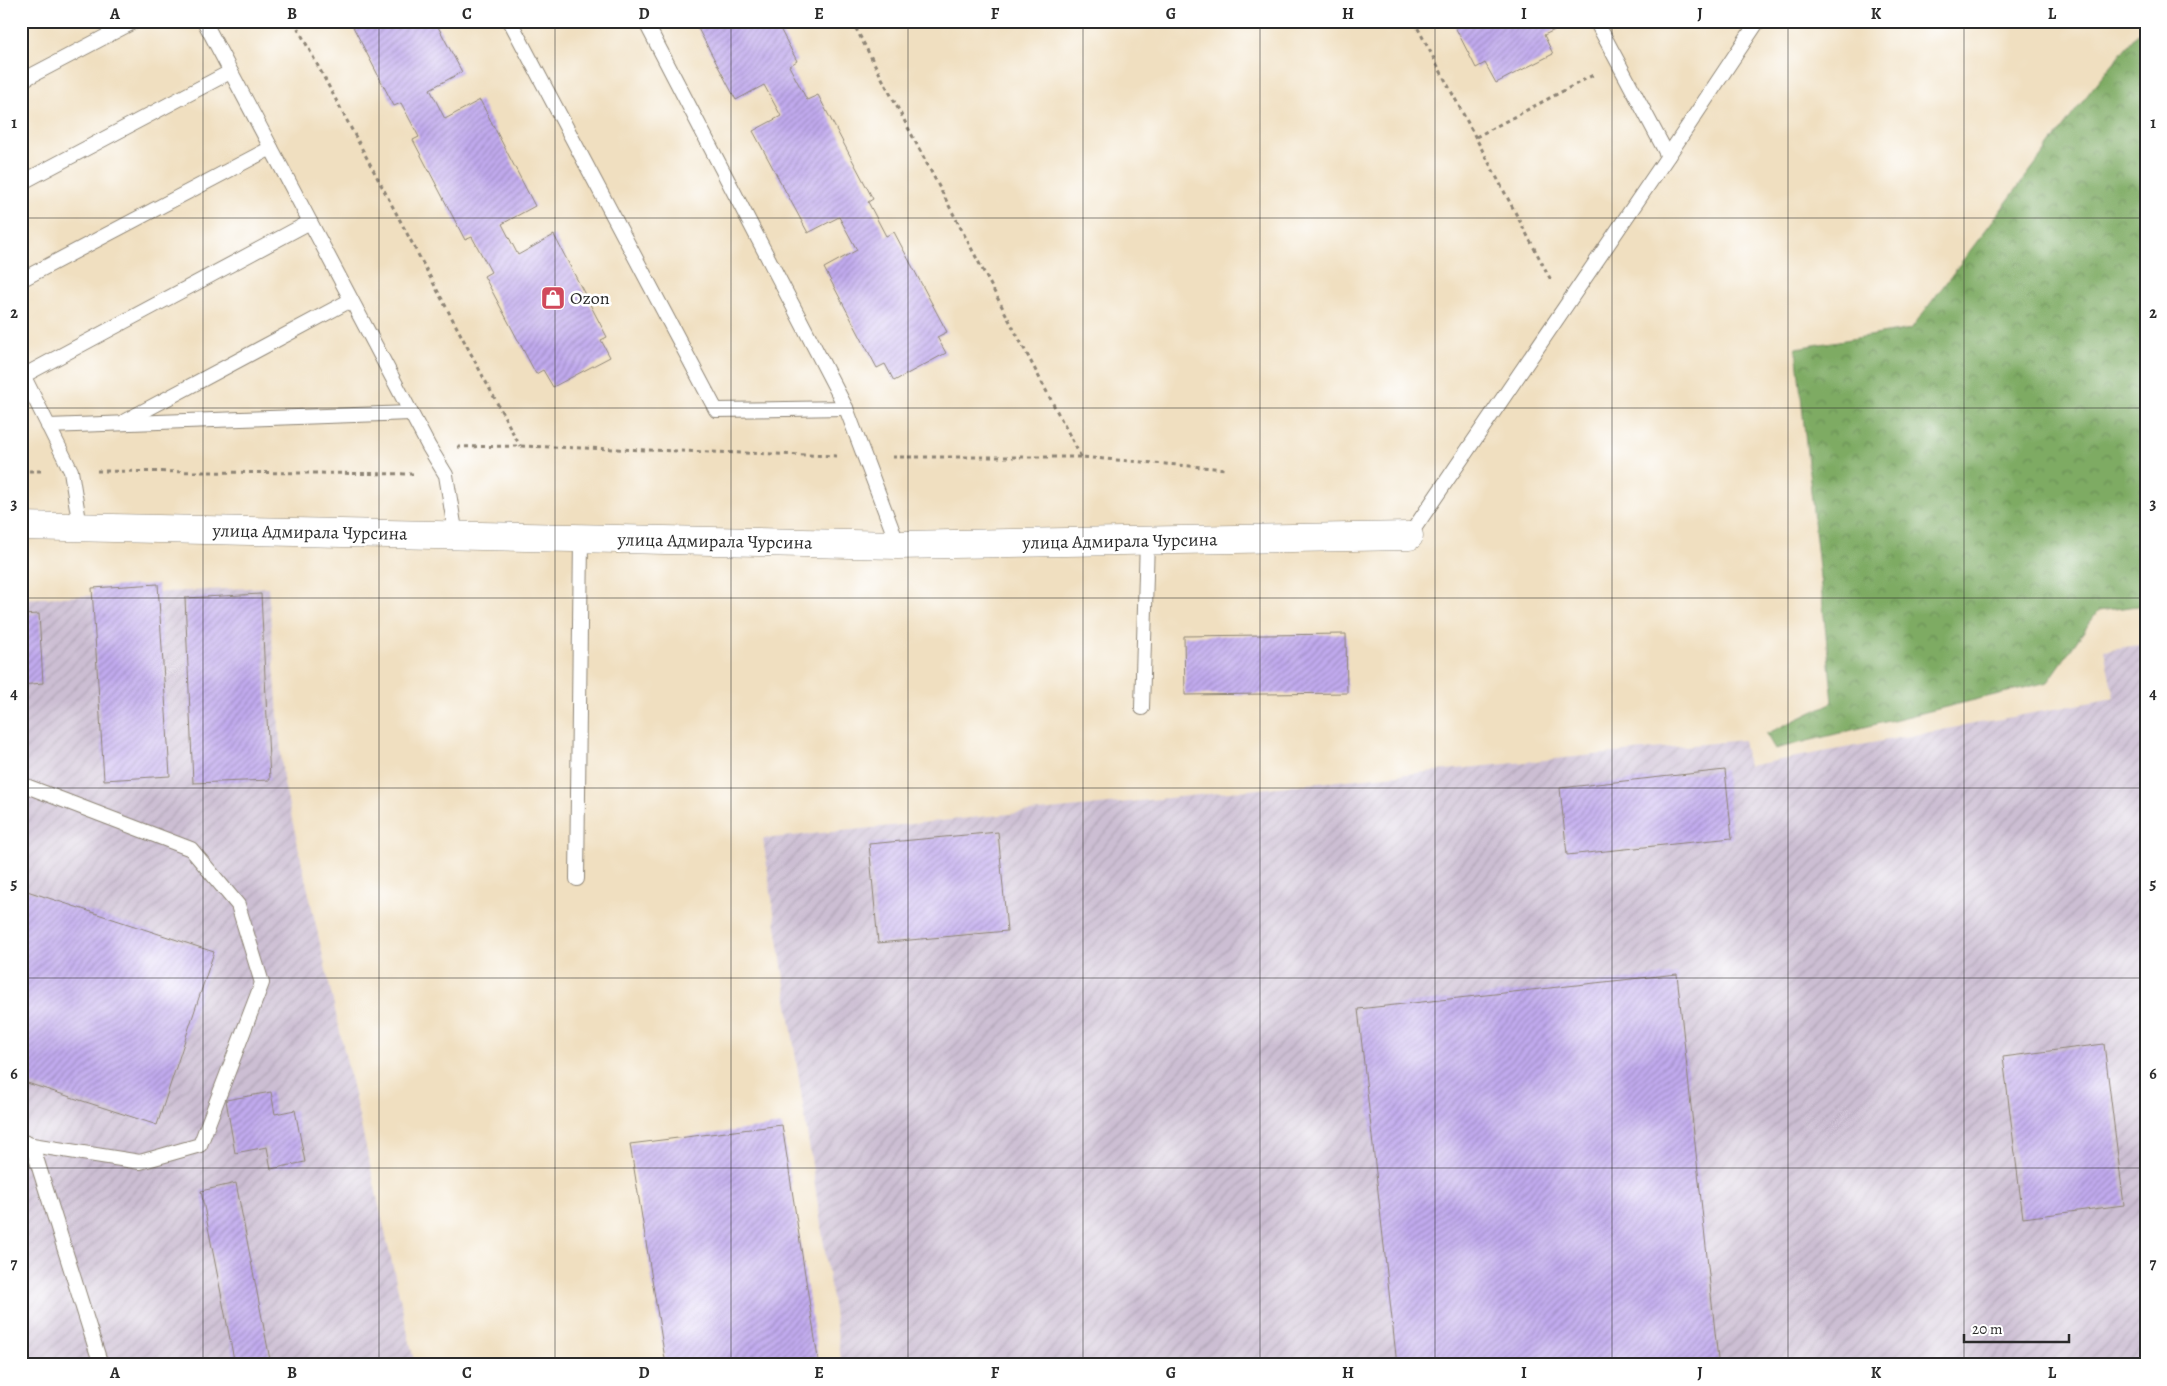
<svg xmlns="http://www.w3.org/2000/svg" width="2167" height="1386" font-family="Alegreya,serif">
	<style>
		.industrial { fill: url(#industrial-furrows) }
		.forest { fill: url(#forest-crowns); stroke: #546b48 }
		.building { fill: url(#building-hatch) }
		.lines { fill: none; stroke-linecap: round; stroke-linejoin: round }
		.lane-casing { stroke: #8e8576; stroke-width: 16 }
		.street-casing { stroke: #8e8576; stroke-width: 29 }
		.path { stroke: #8e8576; stroke-width: 3; stroke-dasharray: 4 4; stroke-linecap: butt }
		.lane { stroke: #fff; stroke-width: 14 }
		.street { stroke: #fff; stroke-width: 28 }
		.grid { fill: none; stroke: #2b2b2b; stroke-width: 1; stroke-opacity: 0.55 }
		.labels { text-anchor: middle; dominant-baseline: central; stroke-width: 5; stroke-linejoin: round; paint-order: stroke }
		.poi-label { font-size: 18px; fill: #2b2b2b; stroke: #fff; text-anchor: start }
		.street-label { font-size: 18px; fill: #2b2b2b; stroke: #fff }
		.neatline { fill: none; stroke: #2b2b2b; stroke-width: 2 }
		.grid-label { font-size: 16px; text-anchor: middle; font-weight: bold; fill: #2b2b2b }
	</style>
	<defs>
		<pattern id="industrial-furrows" width="10" height="10" patternUnits="userSpaceOnUse" patternTransform="scale(1.25)"><rect width="10" height="10" fill="#ccbed3"/><path d="M-1 1l2-2M0 10L10 0M9 11l2-2" fill="none" stroke="#afa3b5"/></pattern>
		<pattern id="forest-crowns" width="20" height="18" patternUnits="userSpaceOnUse" patternTransform="scale(1.25)"><rect width="20" height="18" fill="#7eab64"/><path d="M2 6a3 3 0 1 1 6 0M12 15a3 3 0 1 1 6 0" fill="none" stroke="#678b53"/></pattern>
		<pattern id="building-hatch" width="6" height="6" patternUnits="userSpaceOnUse" patternTransform="scale(1.25)"><rect width="6" height="6" fill="#c1aaee"/><path d="M-1 1l2-2M0 6l6-6M5 7l2-2" fill="none" stroke="#9d8bc1"/></pattern>
	</defs>
	<rect width="100%" height="100%" fill="#fff"/>
	<filter id="ink" filterUnits="userSpaceOnUse"><feTurbulence type="fractalNoise" baseFrequency=".02" numOctaves="2"/><feDisplacementMap in="SourceGraphic" scale="10" xChannelSelector="R" yChannelSelector="G"/><feConvolveMatrix kernelMatrix="1 2 1 2 8 2 1 2 1" color-interpolation-filters="sRGB"/></filter>
	<filter id="wash" filterUnits="userSpaceOnUse"><feTurbulence type="fractalNoise" baseFrequency=".0096" numOctaves="4" result="noise"/><feDisplacementMap in="SourceGraphic" scale="20" xChannelSelector="R" yChannelSelector="G"/><feGaussianBlur stdDeviation="1.12" result="paint"/><feColorMatrix in="noise" values="0 0 0 0 0 0 0 0 0 0 0 0 0 0 0 0 0 1.4 0 .05"/><feComposite in="paint" operator="in"/></filter>
	<g filter="url(#wash)">
		<rect width="100%" height="100%" fill="#f0dfc0"/>
		<!-- industrial -->
		<g class="industrial">
			<polygon points="268,587 283,779 415,1365 21,1365 21,599"/>
			<polygon points="2146,644 2146,1365 842,1365 763,839 1743,740 1748,766 2114,698 2104,650"/>
		</g>
		<!-- forest -->
		<polygon class="forest" points="2146,23 2146,605 2098,611 2048,682 1775,749 1766,734 1833,702 1796,348 1911,329 2092,89"/>
		<g id="blocks">
			<!-- building -->
			<g class="building">
				<polygon points="350,21 435,21 462,72 430,89 445,119 480,100 535,206 502,224 518,255 554,235 607,337 601,340 610,357 553,387 543,370 536,374 484,276 491,272 472,237 465,240 413,140 419,137 401,103 394,106"/>
				<polygon points="694,21 776,21 797,61 789,66 807,100 818,95 873,199 868,202 886,236 894,232 947,332 937,337 946,353 894,381 885,364 877,368 824,268 857,250 839,217 808,233 753,131 781,116 764,85 736,100"/>
				<polygon points="1452,21 1556,21 1559,28 1544,35 1553,54 1496,83 1485,63 1476,68"/>
				<polygon points="158,584 170,776 104,780 92,588"/>
				<polygon points="261,594 270,780 193,783 185,598"/>
				<polygon points="39,614 43,683 21,685 21,615"/>
				<polygon points="1346,634 1347,693 1185,695 1184,636"/>
				<polygon points="1725,770 1732,838 1567,855 1560,788"/>
				<polygon points="998,832 1007,931 878,943 869,844"/>
				<polygon points="21,889 214,952 157,1125 21,1081"/>
				<polygon points="1677,974 1718,1360 1672,1365 1397,1365 1358,1009"/>
				<polygon points="2104,1044 2124,1205 2023,1218 2003,1057"/>
				<polygon points="271,1092 275,1114 295,1110 305,1162 271,1169 267,1147 235,1153 226,1100"/>
				<polygon points="782,1125 819,1365 666,1365 630,1144"/>
				<polygon points="236,1183 271,1365 235,1365 201,1191"/>
			</g>
		</g>
	</g>
	<g filter="url(#ink)">
		<use href="#blocks" fill-opacity="0" stroke="#8e8576" stroke-width="1"/>
		<g class="lines">
			<defs>
				<g id="lane">
					<polyline points="204,21 429,447 446,475 456,536"/>
					<polyline points="510,21 716,410 846,408"/>
					<polyline points="645,21 846,408 898,545"/>
					<polyline points="1596,21 1668,156"/>
					<polyline points="21,81 135,21"/>
					<polyline points="21,183 230,72"/>
					<polyline points="21,280 271,148"/>
					<polyline points="21,371 71,471 80,527"/>
					<polyline points="21,377 310,222"/>
					<polyline points="125,421 351,300"/>
					<polyline points="48,426 411,413"/>
					<polyline points="1409,536 1668,156 1758,21"/>
					<polyline points="1142,708 1147,540"/>
					<polyline points="21,784 191,849 238,905 262,983 200,1145 140,1162 32,1145 21,1141"/>
					<polyline points="577,879 581,539"/>
					<polyline points="32,1145 101,1365"/>
				</g>
				<polyline id="street" points="21,526 898,545 1409,536"/>
			</defs>
			<!-- lane casing -->
			<use href="#lane" class="lane-casing"/>
			<!-- street casing -->
			<use href="#street" class="street-casing"/>
			<!-- path -->
			<g class="path">
				<polyline points="294,21 520,446"/>
				<polyline points="852,21 1081,457"/>
				<polyline points="1414,21 1552,282"/>
				<polyline points="1476,137 1595,74"/>
				<polyline points="457,447 520,446 838,456"/>
				<polyline points="892,457 1081,457 1226,469"/>
				<polyline points="21,471 43,471"/>
				<polyline points="97,471 415,474"/>
			</g>
			<!-- lane -->
			<use href="#lane" class="lane"/>
			<!-- street -->
			<use href="#street" class="street"/>
		</g>
	</g>
	<!-- grid -->
	<path class="grid" d="M 203,21 L 203,1365M 379,21 L 379,1365M 555,21 L 555,1365M 731,21 L 731,1365M 908,21 L 908,1365M 1083,21 L 1083,1365M 1260,21 L 1260,1365M 1435,21 L 1435,1365M 1612,21 L 1612,1365M 1788,21 L 1788,1365M 1964,21 L 1964,1365M 21,218 L 2146,218M 21,408 L 2146,408M 21,598 L 2146,598M 21,788 L 2146,788M 21,978 L 2146,978M 21,1168 L 2146,1168"/>
	<!-- icons -->
	<defs>
		<symbol id="shop-square" viewBox="-11 -11 22 22"><rect x="-9" y="-9" width="18" height="18" rx="4" fill="#d1495b" stroke="#fff"/><path d="M-5-2.5h2.3a2.7 3.5 0 0 1 5.4 0H5L5.5 6h-11ZM-1.5-2.5h3a1.5 2.3 0 0 0-3 0Z" fill="#fff"/></symbol>
	</defs>
	<g fill-rule="evenodd">
		<use href="#shop-square" x="539" y="284" width="28" height="28"/>
	</g>
	<g class="labels">
		<!-- poi labels -->
		<g class="poi-label">
			<text x="570" y="298">Ozon</text>
		</g>
		<!-- street labels -->
		<g class="street-label">
			<text transform="translate(310 532) rotate(1)">улица Адмирала Чурсина</text>
			<text transform="translate(715 541) rotate(1)">улица Адмирала Чурсина</text>
			<text transform="translate(1120 541) rotate(-1)">улица Адмирала Чурсина</text>
		</g>
	</g>
	<!-- margin -->
	<rect width="2167" height="1386" fill="none" stroke="#fff" stroke-width="55"/>
	<!-- scale -->
	<path d="M1964 1334v8h105v-8" fill="none" stroke="#2b2b2b" stroke-width="2.5"/>
	<text x="1972" y="1334" font-size="15" fill="#2b2b2b" stroke="#ffffff" stroke-width="4" paint-order="stroke">20 m</text>
	<rect x="28" y="28" width="2112" height="1330" class="neatline"/>
	<g class="grid-label">
		<text x="115" y="19">A</text>
		<text x="292" y="19">B</text>
		<text x="467" y="19">C</text>
		<text x="644" y="19">D</text>
		<text x="819" y="19">E</text>
		<text x="995" y="19">F</text>
		<text x="1171" y="19">G</text>
		<text x="1348" y="19">H</text>
		<text x="1524" y="19">I</text>
		<text x="1700" y="19">J</text>
		<text x="1876" y="19">K</text>
		<text x="2052" y="19">L</text>
		<text x="14" y="128">1</text>
		<text x="2153" y="128">1</text>
		<text x="14" y="318">2</text>
		<text x="2153" y="318">2</text>
		<text x="14" y="509">3</text>
		<text x="2153" y="509">3</text>
		<text x="14" y="699">4</text>
		<text x="2153" y="699">4</text>
		<text x="14" y="889">5</text>
		<text x="2153" y="889">5</text>
		<text x="14" y="1079">6</text>
		<text x="2153" y="1079">6</text>
		<text x="14" y="1269">7</text>
		<text x="2153" y="1269">7</text>
		<text x="115" y="1378">A</text>
		<text x="292" y="1378">B</text>
		<text x="467" y="1378">C</text>
		<text x="644" y="1378">D</text>
		<text x="819" y="1378">E</text>
		<text x="995" y="1378">F</text>
		<text x="1171" y="1378">G</text>
		<text x="1348" y="1378">H</text>
		<text x="1524" y="1378">I</text>
		<text x="1700" y="1378">J</text>
		<text x="1876" y="1378">K</text>
		<text x="2052" y="1378">L</text>
	</g>
</svg>
